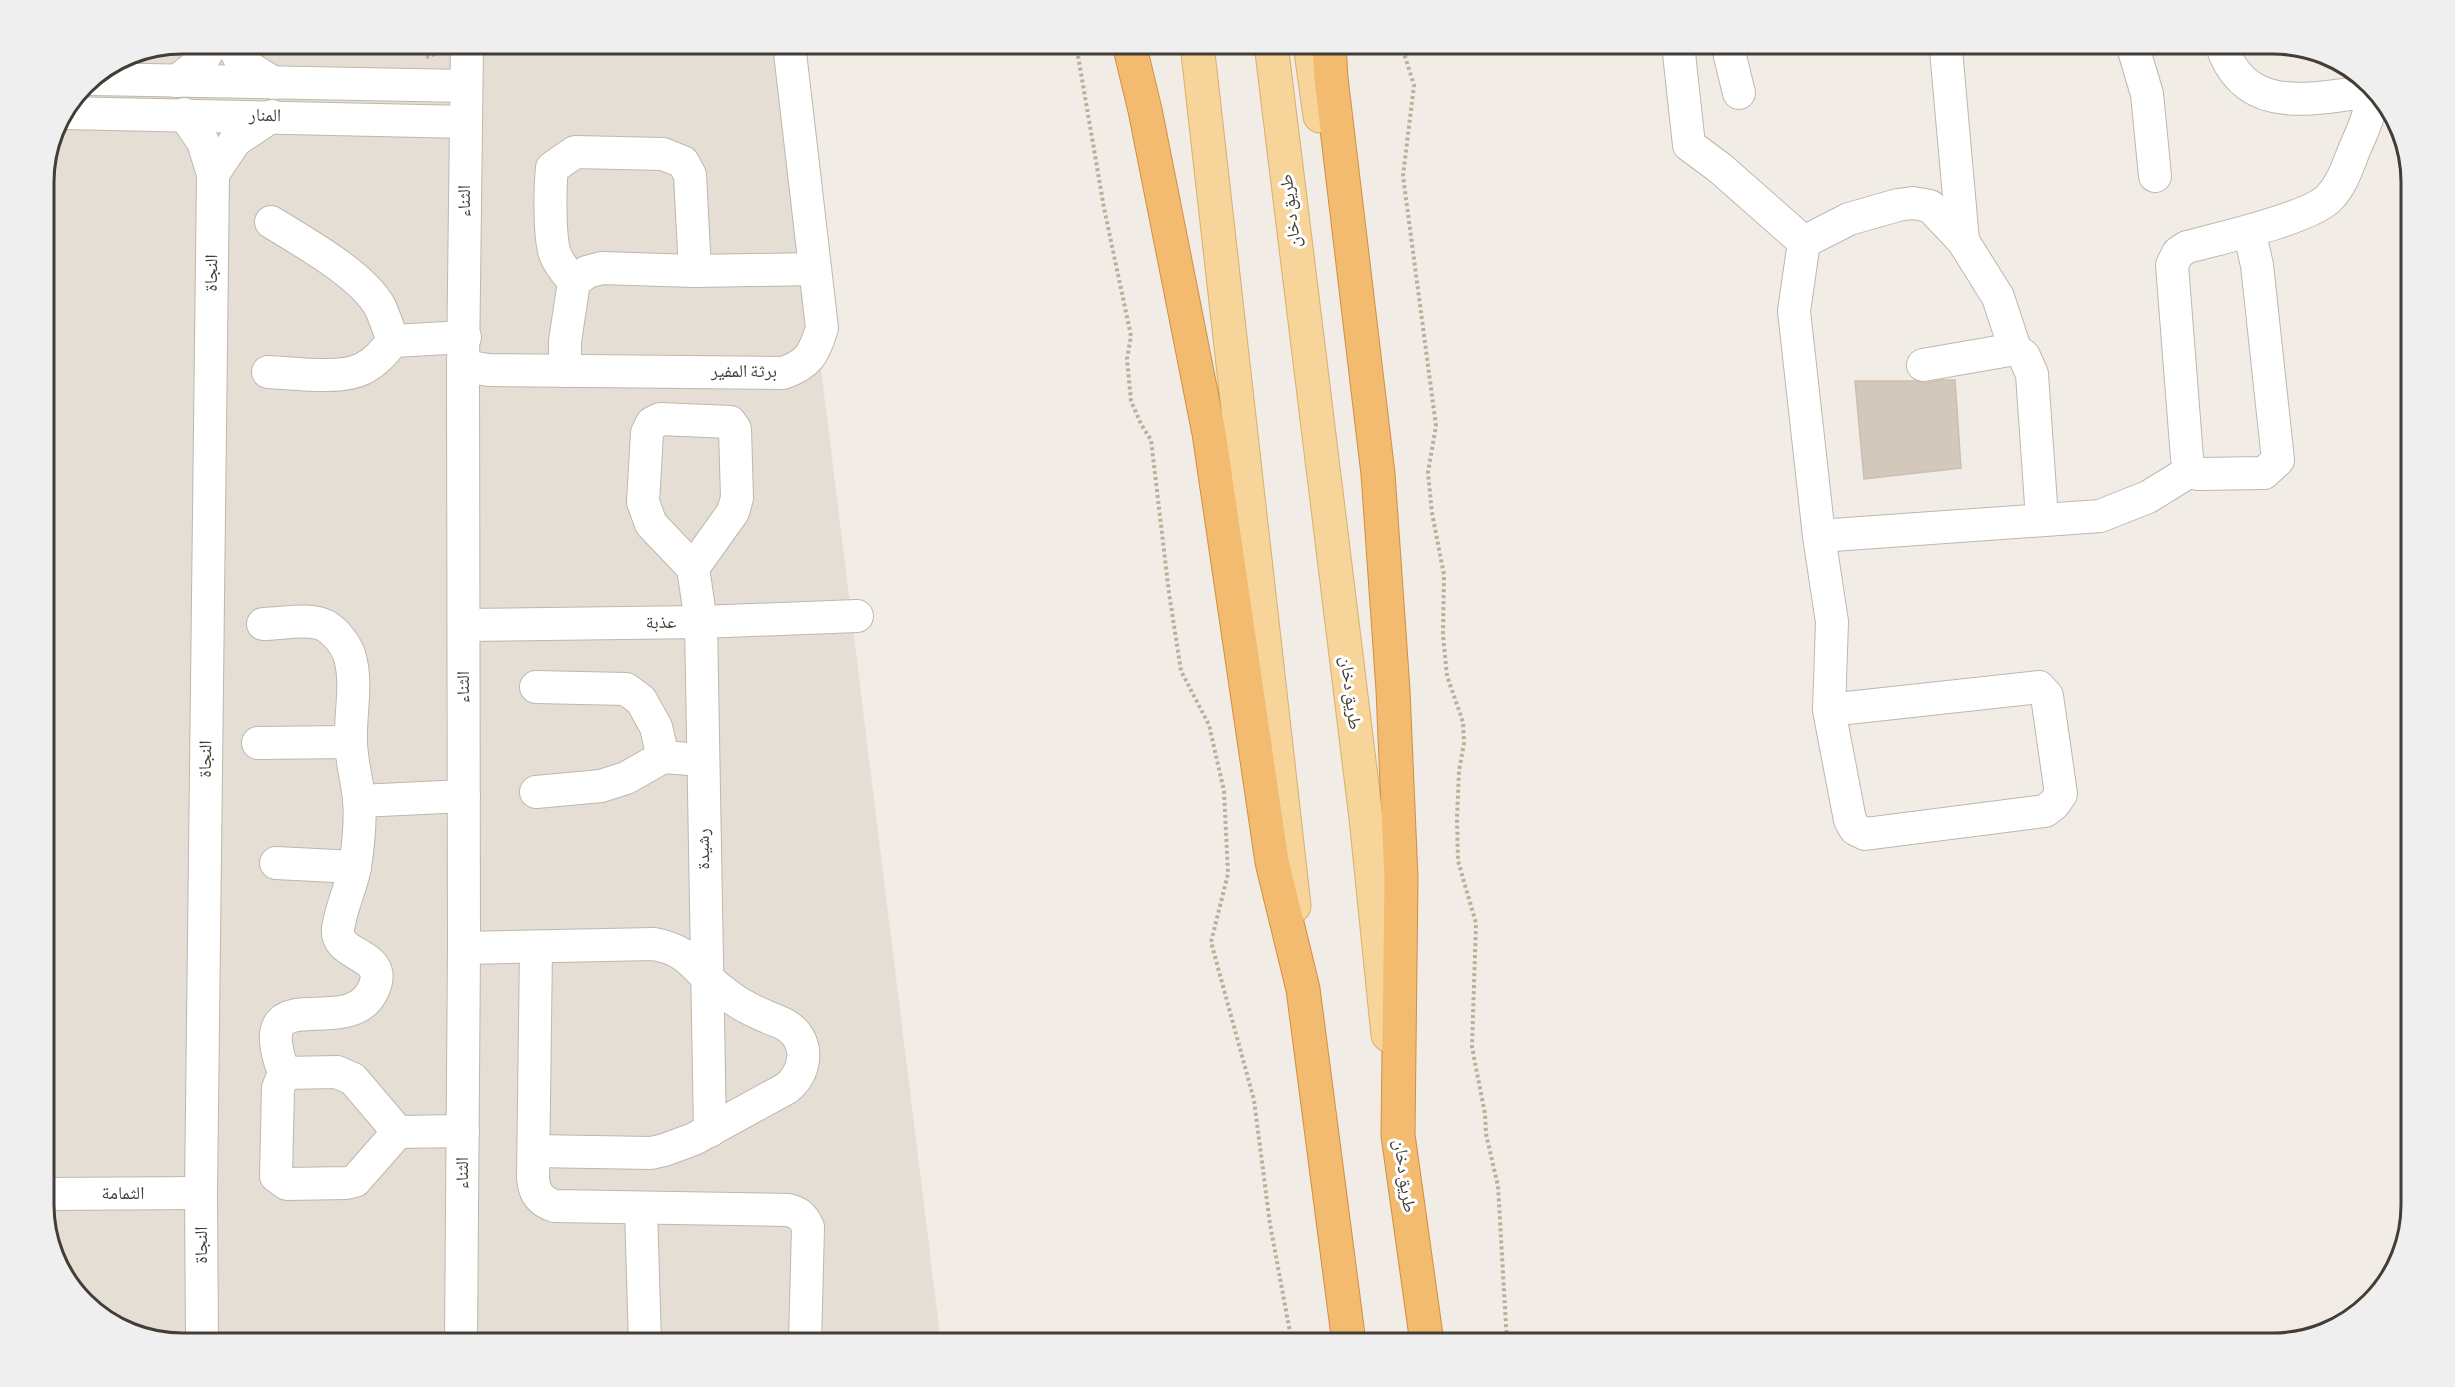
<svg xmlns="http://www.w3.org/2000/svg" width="2455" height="1387" font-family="'Alegreya Sans','Noto Naskh Arabic',sans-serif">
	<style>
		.residential { fill: #e5ded4 }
		.building { fill: #d2c8bc; stroke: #ccbfb0; stroke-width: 1.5 }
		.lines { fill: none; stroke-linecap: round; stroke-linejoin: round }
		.minor-casing { stroke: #bfb7ac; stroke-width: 34 }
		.major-casing { stroke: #daaf6c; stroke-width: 35 }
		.highway-casing { stroke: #d08f41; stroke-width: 35 }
		.path { stroke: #bdae9c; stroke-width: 4; stroke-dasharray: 3 3; stroke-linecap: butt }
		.minor { stroke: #fff; stroke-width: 32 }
		.major { stroke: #f6d49a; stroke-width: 33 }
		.highway { stroke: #f2bb70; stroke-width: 33 }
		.labels { text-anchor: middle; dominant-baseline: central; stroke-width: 6; stroke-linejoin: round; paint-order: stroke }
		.street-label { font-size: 18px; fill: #443d36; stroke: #fff }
		.rim { fill: none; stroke: #443d36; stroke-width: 3 }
	</style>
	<rect width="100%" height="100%" fill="#f1ede6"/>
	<!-- residential -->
	<polygon class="residential" points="182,44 781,44 941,1343 182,1343 113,1325 62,1275 44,1214 44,173 54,129 84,84 129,54"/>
	<!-- building -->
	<polygon class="building" points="1940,380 1955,380 1961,468 1864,479 1855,381 1915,381 1925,383"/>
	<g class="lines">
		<defs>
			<g id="minor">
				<polyline points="232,44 242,63 274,83"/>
				<polyline points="1678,44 1689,145 1720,168 1804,242 1794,311 1819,536 1832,622 1829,710 1850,820 1855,829 1865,834 2045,811 2054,804 2061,794 2047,696 2039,687 1829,710"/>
				<polyline points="1727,44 1739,93"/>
				<polyline points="1951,44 1946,50 1963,241"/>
				<polyline points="2132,44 2147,94 2155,176"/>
				<path d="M 2221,44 C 2245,118 2313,98 2372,91"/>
				<polyline points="92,79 466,86"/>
				<polyline points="177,81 202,61 212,44"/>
				<polyline points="65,113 466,122"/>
				<polyline points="184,114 203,142 213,174 235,141 272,116"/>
				<path d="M 271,222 C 303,242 362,274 380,307 C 385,318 389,330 393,341"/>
				<path d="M 2249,231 L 2257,265 L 2278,460 L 2264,473 L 2198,474 L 2190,471 L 2187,458 L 2172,265 L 2178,253 L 2187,247 C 2217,239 2312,218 2330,197 C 2343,183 2348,165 2355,148 C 2364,128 2371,112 2373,90"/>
				<polyline points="1804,242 1849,219 1898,205 1913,203 1930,206 1963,241 1998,297 2015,349"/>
				<path d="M 574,282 C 567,273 559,265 555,254 C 549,236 550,187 552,168 L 575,152 L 663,154 L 683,162 L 690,175 L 695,271"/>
				<polyline points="1923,365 2015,349 2024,356 2032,374 2042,519"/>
				<path d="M 463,366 L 489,370 L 783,373 C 809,364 814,354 822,328 L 789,44"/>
				<polyline points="565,371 565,341 574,282 587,272 602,268 695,271 815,269"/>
				<path d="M 268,372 C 293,373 340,380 362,369 C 375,363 384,352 393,341 L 465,337"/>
				<polyline points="1819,536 2100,516 2148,497 2190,471"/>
				<polyline points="693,568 733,512 737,498 735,429 730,422 660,419 652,423 647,433 643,502 651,524 693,568 701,622 710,1131"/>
				<path d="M 263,624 C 282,624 309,617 326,626 C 336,632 345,644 349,654 C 358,682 350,712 351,740 C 351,760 357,780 359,799 C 361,817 358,849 355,867 C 351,888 341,907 338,929 C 335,959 393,952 372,992 C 346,1042 247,974 284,1073 L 337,1072 L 353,1079 L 398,1132"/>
				<polyline points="464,625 701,622 857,616"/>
				<polyline points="536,687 626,689 641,700 656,727 663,757"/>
				<polyline points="258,743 351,742"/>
				<polyline points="536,792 601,786 626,778 663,757 703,760"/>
				<polyline points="359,801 464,796"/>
				<polyline points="276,863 355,867"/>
				<path d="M 464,948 L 654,944 C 694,951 696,973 725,993 C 737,1003 751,1010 765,1016 C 773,1020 783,1022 790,1028 C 811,1045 805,1073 787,1088 L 694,1139 L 664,1150 L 651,1153 L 534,1151"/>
				<path d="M 536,948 L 533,1178 C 534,1193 541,1202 555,1206 L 788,1210 C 799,1213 803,1216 808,1227 L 805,1343"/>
				<polyline points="284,1073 278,1088 276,1176 287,1184 346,1183 355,1181 398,1132 463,1131"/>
				<polyline points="44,1194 201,1193"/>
				<polyline points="641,1209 645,1343"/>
				<polyline points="202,1343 201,1193 213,174"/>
				<polyline points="461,1343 464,948 463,366 467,44"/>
			</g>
			<g id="major">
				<polyline points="1197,44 1294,906"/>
				<polyline points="1271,44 1366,818 1388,1035"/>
				<polyline points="1310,44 1320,116"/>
			</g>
			<g id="highway">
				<polyline points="1129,44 1145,110 1209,433 1272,862 1303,989 1349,1343"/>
				<polyline points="1329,44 1331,78 1378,474 1393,690 1401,878 1398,1135 1427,1343"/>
			</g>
		</defs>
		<!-- minor casing -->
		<use href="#minor" class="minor-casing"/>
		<!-- major casing -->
		<use href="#major" class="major-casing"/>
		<!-- highway casing -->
		<use href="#highway" class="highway-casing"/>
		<!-- path -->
		<g class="path">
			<polyline points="1076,44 1104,208 1131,336 1127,359 1131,401 1141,424 1151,440 1169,593 1181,671 1209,725 1224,791 1228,874 1211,942 1254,1100 1270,1224 1292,1343"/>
			<polyline points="1401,44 1414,85 1403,176 1436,426 1428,472 1432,513 1444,575 1443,635 1447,676 1463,722 1464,743 1459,771 1457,817 1458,861 1476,923 1472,1047 1485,1114 1486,1134 1498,1186 1507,1343"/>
			<polyline points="426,57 441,52"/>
			<polyline points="51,140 63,140"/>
		</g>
		<!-- minor -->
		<use href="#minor" class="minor"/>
		<!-- major -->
		<use href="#major" class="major"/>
		<!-- highway -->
		<use href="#highway" class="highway"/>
	</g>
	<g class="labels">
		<!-- street labels -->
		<g class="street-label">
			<text transform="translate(265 116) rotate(1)">المنار</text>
			<text transform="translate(465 201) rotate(-90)">الثناء</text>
			<text transform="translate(1291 211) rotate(-97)">طريق دخان</text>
			<text transform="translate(212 273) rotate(-89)">النجاة</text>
			<text x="744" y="372">برثة المفير</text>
			<text transform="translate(661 623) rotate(-1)">عذبة</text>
			<text transform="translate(464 687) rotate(-90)">الثناء</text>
			<text transform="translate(1350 693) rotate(83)">طريق دخان</text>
			<text transform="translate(206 759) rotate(-89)">النجاة</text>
			<text transform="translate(704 849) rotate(-91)">رشيدة</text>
			<text transform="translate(463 1173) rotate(-90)">الثناء</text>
			<text transform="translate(1404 1176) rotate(82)">طريق دخان</text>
			<text x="123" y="1194">الثمامة</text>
			<text transform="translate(202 1245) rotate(-90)">النجاة</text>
		</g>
	</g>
	<!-- crop -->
	<path d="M0 0H2455V1387H0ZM182 54H2273A128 128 0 0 1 2401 182V1205A128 128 0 0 1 2273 1333H182A128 128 0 0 1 54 1205V182A128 128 0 0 1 182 54Z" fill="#f0efef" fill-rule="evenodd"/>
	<path class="rim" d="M182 54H2273A128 128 0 0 1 2401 182V1205A128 128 0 0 1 2273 1333H182A128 128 0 0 1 54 1205V182A128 128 0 0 1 182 54Z"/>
</svg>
